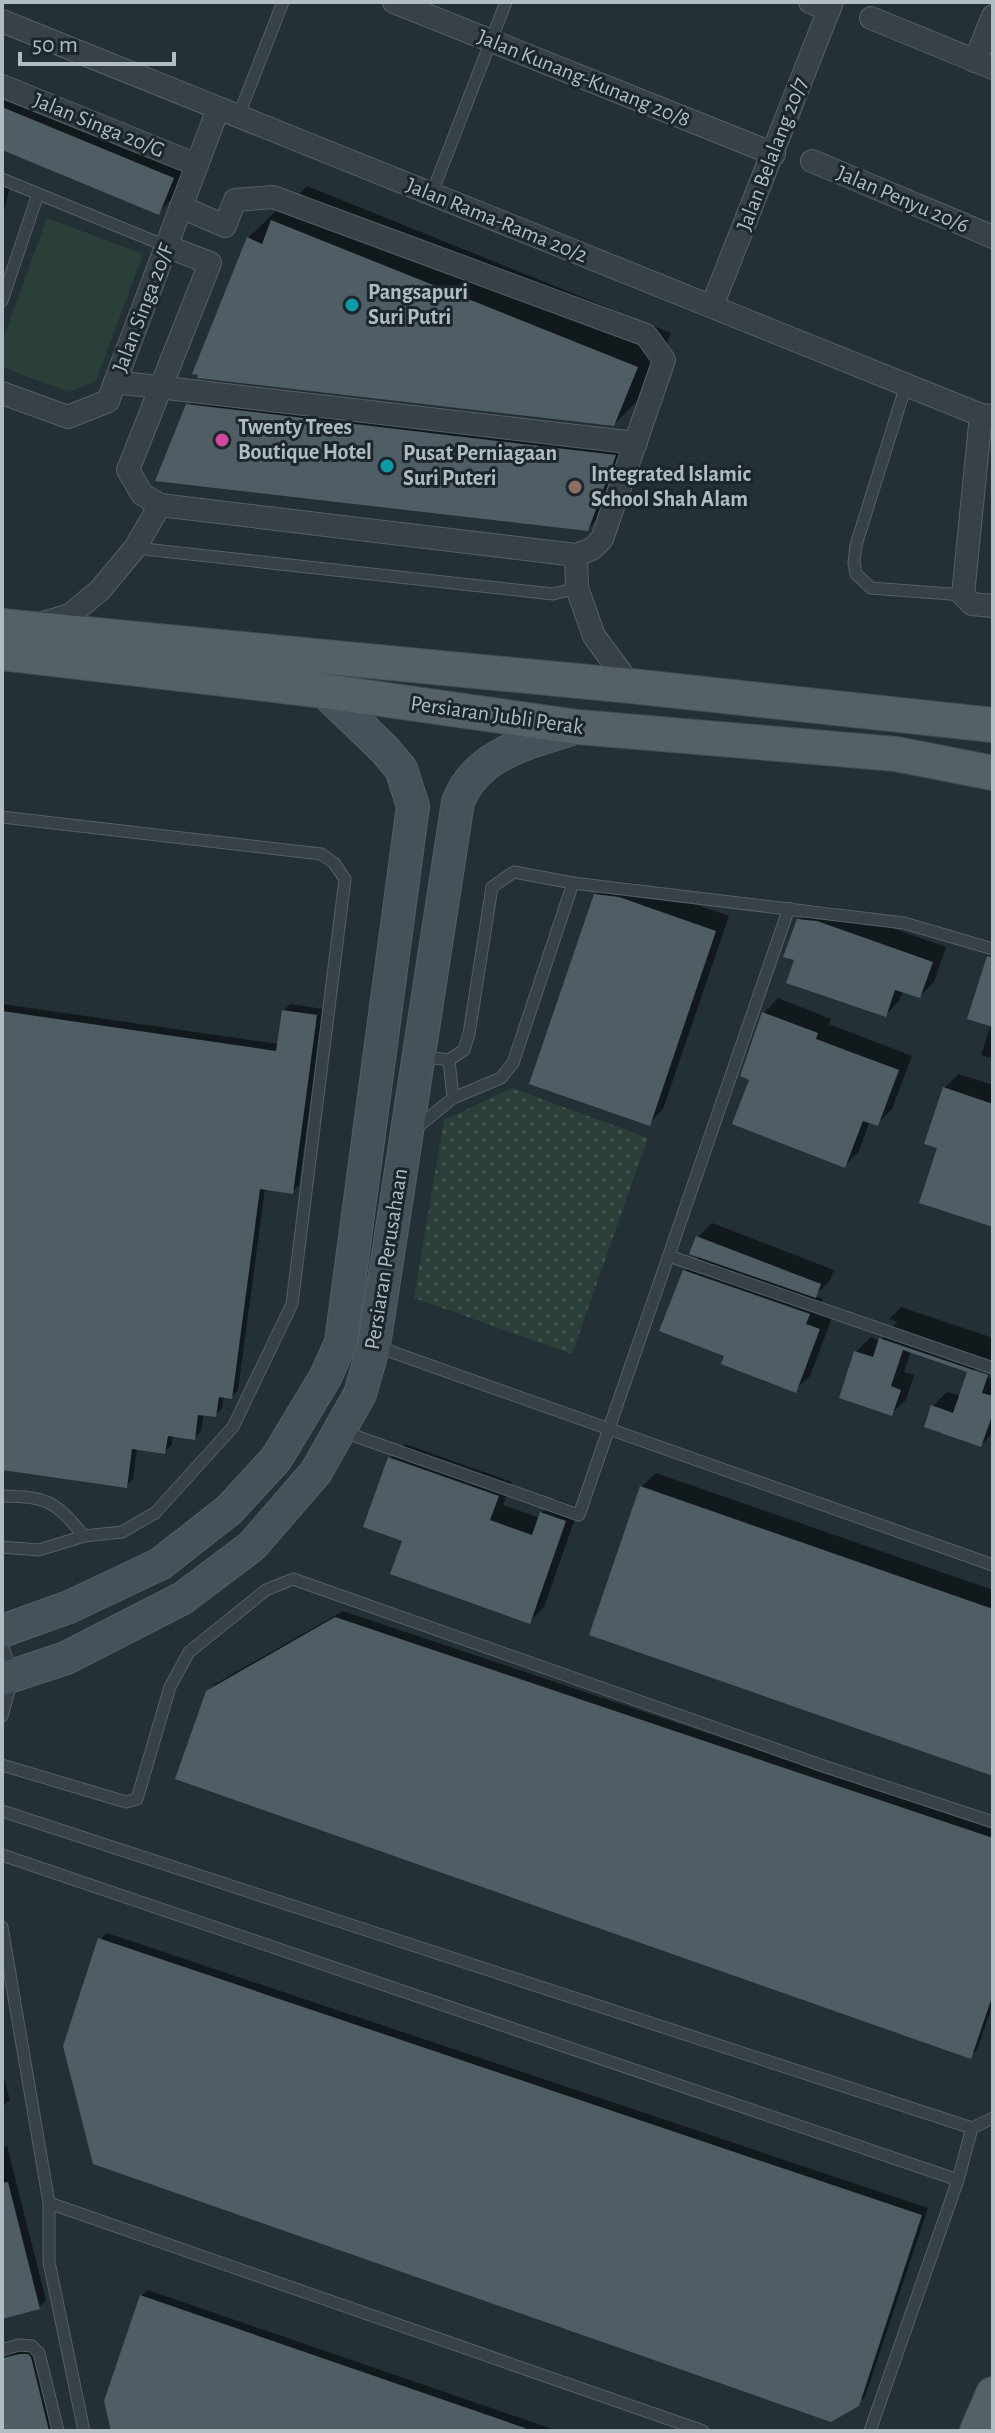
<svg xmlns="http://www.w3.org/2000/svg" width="995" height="2433" font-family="'Alegreya Sans',sans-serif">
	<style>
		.green { fill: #2b3f39 }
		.park { fill: url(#park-dots) }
		.shadow { fill: #0007 }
		.building { fill: #4f5d65 }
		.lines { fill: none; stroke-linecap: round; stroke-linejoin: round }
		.service-casing { stroke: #555f65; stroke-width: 13 }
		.minor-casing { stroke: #555f65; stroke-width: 24 }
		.secondary-casing { stroke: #555f65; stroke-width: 34 }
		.primary-casing { stroke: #434d53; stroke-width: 36 }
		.service { stroke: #374147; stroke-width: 11 }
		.minor { stroke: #374147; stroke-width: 22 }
		.secondary { stroke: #45525a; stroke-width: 32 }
		.primary { stroke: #556167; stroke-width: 34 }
		.culture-dot { fill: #0f9aa8; stroke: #1c262c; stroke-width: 3 }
		.hotel-dot { fill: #d1479c; stroke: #1c262c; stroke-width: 3 }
		.education-dot { fill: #8d6e63; stroke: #1c262c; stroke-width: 3 }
		.labels { text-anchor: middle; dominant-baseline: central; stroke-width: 6; stroke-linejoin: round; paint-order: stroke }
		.street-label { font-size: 22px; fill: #b2bdc3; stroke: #1c262c }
		.poi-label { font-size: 22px; font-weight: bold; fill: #b2bdc3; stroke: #1c262c; text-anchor: start }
	</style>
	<defs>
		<pattern id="park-dots" width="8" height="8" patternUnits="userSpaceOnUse" patternTransform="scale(2)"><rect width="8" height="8" fill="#2b3f39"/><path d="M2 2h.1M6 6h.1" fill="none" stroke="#475954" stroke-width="1.8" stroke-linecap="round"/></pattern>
	</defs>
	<rect width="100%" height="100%" fill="#233036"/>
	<!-- green -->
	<polygon class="green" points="47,218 143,254 96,381 69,392 2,367 2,342"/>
	<!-- park -->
	<polygon class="park" points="512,1088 648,1138 572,1354 414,1298 444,1120"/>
	<!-- shadow -->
	<g class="shadow">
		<polygon points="2,97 187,163 173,198 158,212 2,148"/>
		<polygon points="2,184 10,186 2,219"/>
		<polygon points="307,186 671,333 648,390 614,424 248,238 283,204 288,206"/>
		<polygon points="203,391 629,441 602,514 588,529 188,406"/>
		<polygon points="610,881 634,883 729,916 663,1109 649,1123 596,895"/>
		<polygon points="813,905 833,907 946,947 934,982 920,996 903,990 899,1001 885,1015 796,959 799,920"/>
		<polygon points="993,953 993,1059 981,1055 991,1025 988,957"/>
		<polygon points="778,998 831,1019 829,1024 912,1056 892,1109 877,1124 870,1121 859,1151 844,1166 752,1079 742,1075 764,1013"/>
		<polygon points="2,1004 279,1044 283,1011 290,1004 323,1009 299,1185 292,1192 265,1188 238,1390 231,1397 224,1396 222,1408 215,1415 204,1413 201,1431 194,1438 173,1434 172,1445 165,1451 137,1447 133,1479 126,1486 2,1468"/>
		<polygon points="959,1074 993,1085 993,1225 940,1147 944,1088"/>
		<polygon points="712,1223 834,1270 830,1281 814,1296 823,1299 819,1309 833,1315 810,1376 795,1390 727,1355 685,1271 700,1256 698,1237"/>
		<polygon points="901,1307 993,1338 993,1375 975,1369 975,1373 993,1379 993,1433 981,1445 933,1406 947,1392 961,1396 969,1371 911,1351 904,1372 914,1375 906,1400 891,1414 856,1352 871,1337 880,1341 897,1322 889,1319"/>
		<polygon points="405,1444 512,1482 503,1505 540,1518 541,1513 556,1499 579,1507 544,1607 530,1621 390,1458"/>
		<polygon points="656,1473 993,1590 993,1774 641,1487"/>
		<polygon points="343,1611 993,1829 993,2003 977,2050 970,2056 208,1692 215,1684"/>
		<polygon points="107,1933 928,2208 865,2397 858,2404 100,1940"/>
		<polygon points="2,2071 10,2100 2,2107"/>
		<polygon points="7,2146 46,2300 39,2307 2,2316 2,2148"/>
		<polygon points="148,2290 558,2431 114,2431 141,2296"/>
		<polygon points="36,2348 60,2431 2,2431 2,2352"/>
	</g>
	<!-- building -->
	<g class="building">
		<polygon points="2,107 174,178 159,215 2,150"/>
		<polygon points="271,220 638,367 614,426 197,378 198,375 192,374 247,237 262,244"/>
		<polygon points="186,404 616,455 588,531 155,481"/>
		<polygon points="594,894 619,897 716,931 650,1126 529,1084"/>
		<polygon points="797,919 817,921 933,962 920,998 895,990 886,1017 786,983 794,960 783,957"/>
		<polygon points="987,956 993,957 993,1027 967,1019"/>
		<polygon points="282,1010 317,1015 293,1194 260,1189 232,1399 219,1397 216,1417 198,1415 195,1440 168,1436 165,1454 132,1449 127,1488 2,1470 2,1011 276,1051"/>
		<polygon points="762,1012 818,1033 816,1039 899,1070 878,1126 863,1121 845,1168 732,1124 749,1080 740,1076"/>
		<polygon points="943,1087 993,1104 993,1227 919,1203 937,1148 924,1144"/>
		<polygon points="696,1236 821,1284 816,1298 689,1254"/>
		<polygon points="683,1270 810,1314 806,1324 820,1329 796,1393 721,1364 724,1356 659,1331"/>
		<polygon points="879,1338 988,1375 982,1393 993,1396 993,1413 981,1447 924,1427 931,1405 953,1413 967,1372 903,1350 891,1386 901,1390 892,1416 839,1398 854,1351 873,1357"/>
		<polygon points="388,1457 499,1496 490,1520 532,1535 540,1512 566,1521 530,1624 390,1574 402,1541 363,1527"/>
		<polygon points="640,1486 993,1609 993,1776 589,1635"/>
		<polygon points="335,1617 993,1838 993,1994 971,2059 175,1779 206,1691"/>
		<polygon points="98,1938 922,2215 859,2406 831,2422 93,2164 63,2046"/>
		<polygon points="8,2182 40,2309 2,2319 2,2183"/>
		<polygon points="140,2295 525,2428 525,2431 111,2431 104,2401"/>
		<polygon points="20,2354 28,2354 31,2357 49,2431 2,2431 2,2358"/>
	</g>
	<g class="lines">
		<defs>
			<g id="service">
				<polyline points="238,117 283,2"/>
				<polyline points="2,179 166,246"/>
				<polyline points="432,193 506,2"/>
				<polyline points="2,301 38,194"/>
				<polyline points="906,385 856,545 854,563 856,574 871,588 963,595"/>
				<polyline points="135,548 553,594 577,588"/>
				<polyline points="2,817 321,854 334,863 345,879 292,1304 233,1427 155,1513 122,1532 84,1536 39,1550 2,1547"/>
				<polyline points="573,883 904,923 993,949"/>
				<polyline points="449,1060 453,1098"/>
				<polyline points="414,1130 453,1098 501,1078 513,1063 573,883 514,872 492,887 469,1034 464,1050 449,1060 420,1056"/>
				<polyline points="669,1256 993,1368"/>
				<polyline points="378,1347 993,1565"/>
				<polyline points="341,1431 579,1515 789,908"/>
				<path d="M 2,1496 C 48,1497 54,1500 84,1536"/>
				<polyline points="2,1644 13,1677 2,1716"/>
				<polyline points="2,1765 126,1802 137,1799 170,1687 189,1652 266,1590 293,1579 826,1767 993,1822"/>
				<polyline points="2,1811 972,2128 993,2118"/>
				<polyline points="2,1855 958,2180"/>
				<polyline points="2,1927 49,2203 703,2431"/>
				<polyline points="49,2203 49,2262 84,2431"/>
				<polyline points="2,2350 19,2345 32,2346 39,2353 58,2431"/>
				<polyline points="870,2431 958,2180 972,2128"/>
			</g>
			<g id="minor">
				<polyline points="394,2 774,154"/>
				<polyline points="810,2 829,10"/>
				<polyline points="871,18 993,68"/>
				<polyline points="2,21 981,415 993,416"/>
				<polyline points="975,61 993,16"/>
				<polyline points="2,86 197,165"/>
				<polyline points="812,161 993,237"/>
				<polyline points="166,246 210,263 128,470 142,494 160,505 576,555 592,549 602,539 664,360 646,335 273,197 235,200 225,226 181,207"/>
				<polyline points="712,306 832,2"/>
				<polyline points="115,382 636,443"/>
				<polyline points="2,393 68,417 108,401 218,109"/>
				<polyline points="981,415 963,595 972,604 993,606"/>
				<polyline points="576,555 577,588 594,636 631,686"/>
				<polyline points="43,623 70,615 100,590 135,548 160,505"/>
			</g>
			<g id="secondary">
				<polyline points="2,1631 69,1607 160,1564 229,1510 276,1459 326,1376 341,1342 413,806 401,769 384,749 324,691"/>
				<path d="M 2,1679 L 66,1658 L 183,1598 L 252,1546 L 316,1472 L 360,1394 L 374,1345 L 458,802 C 478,751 531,743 578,727"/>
			</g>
			<g id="primary">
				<polyline points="2,626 631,686 993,725"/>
				<polyline points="2,653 324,691 578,727 896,754 993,773"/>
				<polyline points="977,2431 993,2394"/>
			</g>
		</defs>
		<!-- service casing -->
		<use href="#service" class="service-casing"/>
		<!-- minor casing -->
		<use href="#minor" class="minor-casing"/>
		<!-- secondary casing -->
		<use href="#secondary" class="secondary-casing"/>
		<!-- primary casing -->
		<use href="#primary" class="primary-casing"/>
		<!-- service -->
		<use href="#service" class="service"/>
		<!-- minor -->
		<use href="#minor" class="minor"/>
		<!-- secondary -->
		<use href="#secondary" class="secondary"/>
		<!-- primary -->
		<use href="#primary" class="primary"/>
	</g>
	<!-- markers -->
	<g class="culture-dot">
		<circle cx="352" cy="305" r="8"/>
		<circle cx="387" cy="466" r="8"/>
	</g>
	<circle class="hotel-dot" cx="222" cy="440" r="8"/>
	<circle class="education-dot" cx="575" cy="487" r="8"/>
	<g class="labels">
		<!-- street labels -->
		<g class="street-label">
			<text transform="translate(584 78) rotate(22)">Jalan Kunang-Kunang 20/8</text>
			<text transform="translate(99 125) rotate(22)">Jalan Singa 20/G</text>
			<text transform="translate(772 154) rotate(-69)">Jalan Belalang 20/7</text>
			<text transform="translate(903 199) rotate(23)">Jalan Penyu 20/6</text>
			<text transform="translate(497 220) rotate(22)">Jalan Rama-Rama 20/2</text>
			<text transform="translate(143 308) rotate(-69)">Jalan Singa 20/F</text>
			<text transform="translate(497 715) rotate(8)">Persiaran Jubli Perak</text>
			<text transform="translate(386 1259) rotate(-81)">Persiaran Perusahaan</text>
		</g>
		<!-- poi labels -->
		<g class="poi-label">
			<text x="368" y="292">Pangsapuri<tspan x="368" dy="25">Suri Putri</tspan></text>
			<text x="238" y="427">Twenty Trees<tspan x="238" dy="25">Boutique Hotel</tspan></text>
			<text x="403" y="453">Pusat Perniagaan<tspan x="403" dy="25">Suri Puteri</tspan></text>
			<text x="591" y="474">Integrated Islamic<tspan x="591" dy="25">School Shah Alam</tspan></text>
		</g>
	</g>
	<!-- border -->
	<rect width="995" height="2433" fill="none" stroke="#b2bdc3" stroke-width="8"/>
	<!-- scale -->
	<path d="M20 52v12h154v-12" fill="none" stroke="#b2bdc3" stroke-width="4"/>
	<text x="32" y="52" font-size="24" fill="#b2bdc3" stroke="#1c262c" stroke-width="6" paint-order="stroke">50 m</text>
</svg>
